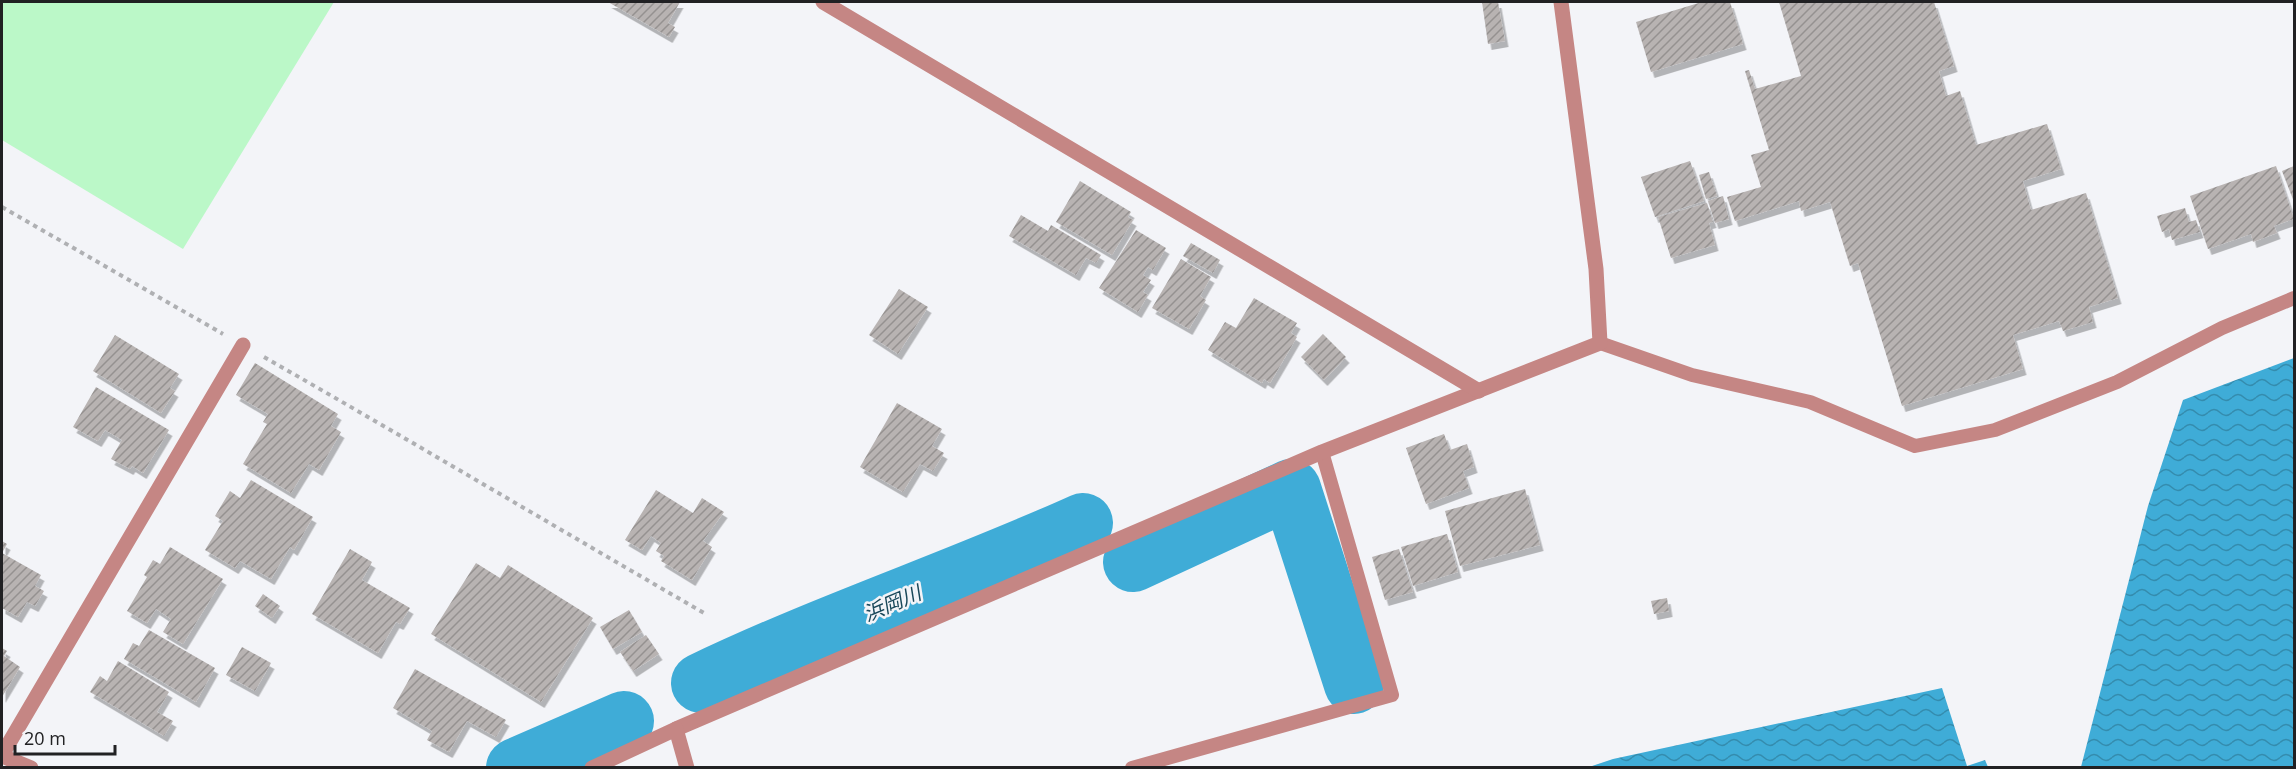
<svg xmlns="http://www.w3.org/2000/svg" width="2296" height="769" font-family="'Open Sans','Noto Sans JP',sans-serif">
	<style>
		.pitch { fill: #bbf8c8 }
		.water { fill: url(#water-waves) }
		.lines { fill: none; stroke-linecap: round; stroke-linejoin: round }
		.river { stroke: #3facd7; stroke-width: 60 }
		.building { fill: url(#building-hatch); filter: url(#shadow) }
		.path { stroke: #afb0b3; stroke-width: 4; stroke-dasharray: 4.5 4.5; stroke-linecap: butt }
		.service { stroke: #c58684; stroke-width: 14 }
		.minor { stroke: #c58684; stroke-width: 15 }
		.tertiary { stroke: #c58684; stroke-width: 15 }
		.labels { text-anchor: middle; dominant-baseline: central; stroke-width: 5; stroke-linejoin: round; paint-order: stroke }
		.water-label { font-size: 20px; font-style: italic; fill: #1a485a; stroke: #f3f4f8 }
	</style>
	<defs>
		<pattern id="water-waves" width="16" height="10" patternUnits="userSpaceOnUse" patternTransform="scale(1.5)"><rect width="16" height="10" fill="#3facd7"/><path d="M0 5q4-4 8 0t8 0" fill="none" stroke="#348cae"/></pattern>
		<pattern id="building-hatch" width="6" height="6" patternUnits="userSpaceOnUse" patternTransform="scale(1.5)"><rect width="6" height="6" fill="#b8b3b2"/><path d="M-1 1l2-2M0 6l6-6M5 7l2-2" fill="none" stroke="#959190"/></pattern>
		<filter id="shadow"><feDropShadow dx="3.5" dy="6" stdDeviation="0" flood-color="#0004"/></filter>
	</defs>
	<rect width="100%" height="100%" fill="#f3f4f8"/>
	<!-- pitch -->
	<polygon class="pitch" points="2,2 334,2 183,249 2,140"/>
	<!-- water -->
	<g class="water">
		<polygon points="2294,358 2294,767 2081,767 2148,506 2183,400"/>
		<polygon points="1942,688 1967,766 1985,760 1988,767 1589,767 1613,759"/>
	</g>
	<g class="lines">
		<!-- river -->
		<g class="river">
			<polyline points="1133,562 1291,489 1354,684"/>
			<path d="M 701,683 C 826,623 957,580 1083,523"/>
			<polyline points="516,768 624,721"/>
		</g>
	</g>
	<!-- building -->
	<g class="building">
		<polygon points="608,2 680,2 668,23 675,27 669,37"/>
		<polygon points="1482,2 1498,2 1505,41 1488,44"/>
		<polygon points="1702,2 1730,2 1743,44 1651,72 1636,22"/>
		<polygon points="1779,2 1934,2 1954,66 1939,71 1946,96 1960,91 1976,145 2047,124 2061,169 2023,181 2031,210 2086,193 2118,298 2089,307 2093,322 2063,331 2059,321 2013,335 2023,369 1902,406 1858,263 1850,266 1830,202 1801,211 1799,201 1735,221 1727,197 1761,187 1751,155 1769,150 1745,71 1749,70 1755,89 1801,76"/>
		<polygon points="1690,161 1704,201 1655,217 1641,177"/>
		<polygon points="2276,166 2294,219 2274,226 2277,233 2253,242 2251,234 2208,249 2190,196"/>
		<polygon points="2294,166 2294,202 2282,171"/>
		<polygon points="1709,172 1717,196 1706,199 1699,175"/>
		<polygon points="1080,181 1131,212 1128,217 1133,220 1112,255 1056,222"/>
		<polygon points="1723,196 1729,219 1715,223 1708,201"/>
		<polygon points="1707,203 1713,222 1709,223 1715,245 1671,258 1658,217"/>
		<polygon points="2185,208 2189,222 2196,220 2200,232 2172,240 2169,229 2162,232 2157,216"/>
		<polygon points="1021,215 1048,231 1051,225 1101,255 1096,263 1086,258 1076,275 1009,236"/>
		<polygon points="1136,230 1166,248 1153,270 1148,267 1143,275 1151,280 1143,292 1148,295 1138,312 1099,288"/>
		<polygon points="1191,243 1220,260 1213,273 1183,256"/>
		<polygon points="1181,259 1211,277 1200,296 1206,300 1189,329 1152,308"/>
		<polygon points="899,289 928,307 898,354 869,335"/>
		<polygon points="1254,298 1297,323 1291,333 1297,337 1270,383 1264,379 1262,383 1208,350 1225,322 1236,328"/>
		<polygon points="1323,334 1346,357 1324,380 1301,357"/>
		<polygon points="115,335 179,374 170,388 175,391 161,413 93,371"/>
		<polygon points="255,363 338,414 331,426 341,432 319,470 309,464 291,493 243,464 267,424 263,422 268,414 236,395"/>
		<polygon points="96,387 169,430 143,473 132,466 130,469 111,459 122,440 105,430 98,441 73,427"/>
		<polygon points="897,403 942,429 932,446 944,453 933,471 920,464 903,492 860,467"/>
		<polygon points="1444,434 1450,450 1467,444 1474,467 1463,471 1469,488 1426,504 1406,448"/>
		<polygon points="251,480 313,517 294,550 290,547 271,579 240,561 235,568 205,550 223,521 215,516 230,491 240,498"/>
		<polygon points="1525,489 1540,545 1460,566 1445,511"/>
		<polygon points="656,490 693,513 702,498 724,512 703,541 712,547 692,580 661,561 664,556 656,551 661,543 651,536 642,550 625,540"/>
		<polygon points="1447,534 1458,572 1413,586 1401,547"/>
		<polygon points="2,541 7,544 2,553 41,575 35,586 44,591 35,606 27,602 18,617 2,608"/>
		<polygon points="170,547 223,579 183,644 163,632 171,619 156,609 147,623 127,611 147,577 144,575 153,560 160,564"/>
		<polygon points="350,549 372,562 362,580 410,608 400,624 396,622 378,653 312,614"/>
		<polygon points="1399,549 1413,592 1385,600 1372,557"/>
		<polygon points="476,563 500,578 508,565 593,618 541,702 431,634"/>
		<polygon points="263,594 280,606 272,618 255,606"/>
		<polygon points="1667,598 1669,611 1654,614 1651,601"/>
		<polygon points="629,610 642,632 613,649 600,627"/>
		<polygon points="149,630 215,668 196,702 124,659 133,643 139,646"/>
		<polygon points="646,635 659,654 633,671 620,652"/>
		<polygon points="242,647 271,663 255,691 226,675"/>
		<polygon points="2,648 7,651 4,656 20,667 2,697"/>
		<polygon points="118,661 169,692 157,712 173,721 164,736 90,692 100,676 107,681"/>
		<polygon points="415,669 506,720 496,737 467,721 449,752 427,740 432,731 393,708"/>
	</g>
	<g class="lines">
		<!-- path -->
		<g class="path">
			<polyline points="2,207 223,334"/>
			<path d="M 264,357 C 411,441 557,528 704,613"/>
		</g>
		<!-- service -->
		<g class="service">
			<polyline points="1600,343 1692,375 1810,402 1915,446 1995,430 2117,382 2222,328 2294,298"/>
			<polyline points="1132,768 1392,695 1322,452"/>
		</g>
		<!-- minor -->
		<g class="minor">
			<polyline points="676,729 1322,452 1600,343 1596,269 1561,2"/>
			<polyline points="2,755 243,345"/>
			<polyline points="2,756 31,768"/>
		</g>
		<!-- tertiary -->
		<g class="tertiary">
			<polyline points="823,2 1479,391"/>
			<polyline points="592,768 676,729 687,768"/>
		</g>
	</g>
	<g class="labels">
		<!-- water labels -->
		<g class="water-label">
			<text transform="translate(892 603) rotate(-23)">浜岡川</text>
		</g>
	</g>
	<!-- border -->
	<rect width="2296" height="769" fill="none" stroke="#212123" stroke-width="6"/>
	<!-- scale -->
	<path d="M15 745v9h100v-9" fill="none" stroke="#212123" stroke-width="3"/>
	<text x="24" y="745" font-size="18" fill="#212123" stroke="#f3f4f8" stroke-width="4.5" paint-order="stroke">20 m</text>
</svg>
